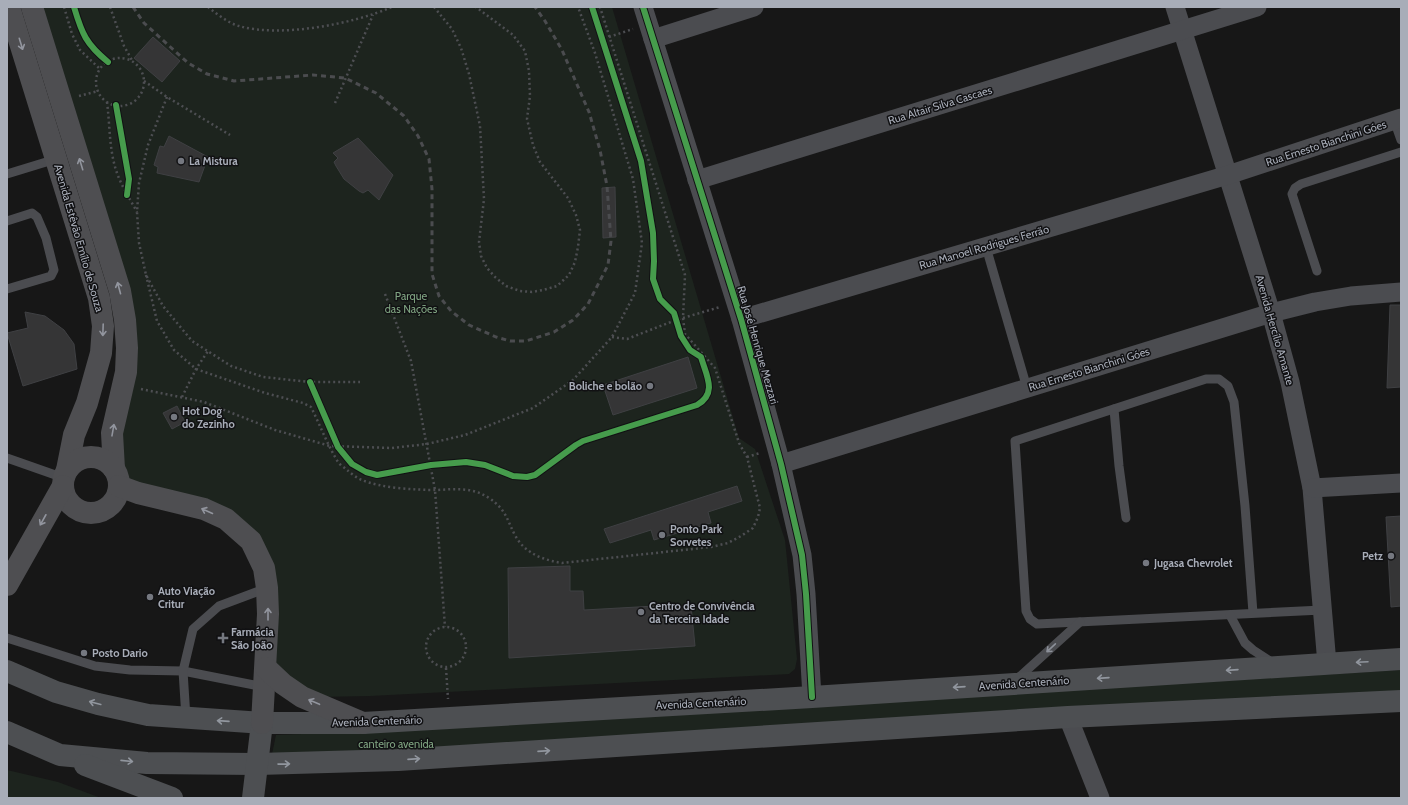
<svg xmlns="http://www.w3.org/2000/svg" width="1408" height="805" font-family="Cabin,sans-serif">
	<style>
		.green { fill: #1d241e }
		.building { fill: #353536; stroke: #3f4043 }
		.lines { fill: none; stroke-linecap: round; stroke-linejoin: round }
		.path { stroke: #4d4e52; stroke-width: 2.5; stroke-dasharray: 2 3; stroke-linecap: butt }
		.lane { stroke: #4b4c50; stroke-width: 9 }
		.street { stroke: #4b4c50; stroke-width: 19 }
		.primary { stroke: #4d4f52; stroke-width: 22 }
		.highway { stroke: #4e4e51; stroke-width: 22 }
		.rail { stroke: #4b4c4f; stroke-width: 3; stroke-dasharray: 5 4; stroke-linecap: butt }
		.cycleway-casing { stroke: #111113; stroke-width: 8 }
		.cycleway { stroke: #469c4c; stroke-width: 6 }
		.oneway { stroke: #92959e }
		.oneway2 { stroke: #8c9099 }
		.oneway3 { stroke: #91969e }
		.poi-dot { fill: #757880; stroke: #111113; stroke-width: 1.5 }
		.labels { text-anchor: middle; dominant-baseline: central; stroke-width: 3; stroke-linejoin: round; paint-order: stroke }
		.street-label { font-size: 11px; fill: #a8adb8; stroke: #111113 }
		.poi-label { font-size: 11px; font-weight: bold; fill: #a8adb8; stroke: #111113; text-anchor: start }
		.park-label { font-size: 11px; fill: #7fa381; stroke: #111113 }
	</style>
	<rect width="100%" height="100%" fill="#171717"/>
	<!-- green -->
	<g class="green">
		<polygon points="36,7 612,7 739,438 755,449 785,540 797,659 795,669 789,674 370,696 316,697 275,670 255,537 127,483 116,470 118,434 134,383"/>
		<polygon points="1401,670 1401,693 271,759 276,735 403,730"/>
		<polygon points="7,770 58,782 101,798 7,798"/>
	</g>
	<!-- building -->
	<g class="building">
		<polygon points="153,37 180,61 162,82 134,58"/>
		<polygon points="169,136 208,157 199,182 157,173 158,167 154,165 160,146 164,147"/>
		<polygon points="358,138 393,175 379,200 368,190 363,193 359,191 344,179 336,166 334,162 338,158 333,153"/>
		<polygon points="615,187 616,237 603,238 602,188"/>
		<polygon points="1390,305 1401,305 1401,387 1387,388"/>
		<polygon points="25,312 45,316 64,330 74,344 77,369 23,386 7,333 28,328"/>
		<polygon points="688,357 697,388 613,415 603,385"/>
		<polygon points="177,406 185,422 172,429 163,413"/>
		<polygon points="737,486 742,501 708,512 711,523 654,540 651,530 610,543 604,529"/>
		<polygon points="1401,516 1401,606 1391,607 1386,517"/>
		<polygon points="570,566 570,591 583,591 584,610 655,606 655,609 691,606 695,646 509,658 508,568"/>
	</g>
	<g class="lines">
		<!-- path -->
		<g class="path">
			<polyline points="64,7 72,34 80,50 100,69"/>
			<polyline points="110,7 124,46 133,62"/>
			<path d="M 208,7 C 217,14 228,23 239,26 C 280,38 353,24 392,7"/>
			<polyline points="434,7 452,29 461,48 469,74 480,126 484,199 479,242 481,256 487,268 495,277 506,286 520,291 532,292 543,290 557,286 569,275 575,262 578,247 580,230 576,215 568,198 540,162 533,145 527,119 530,96 529,71 525,51 513,35 476,7"/>
			<polyline points="609,37 633,29"/>
			<circle cx="120" cy="82" r="24"/>
			<polyline points="144,81 167,97 230,135"/>
			<polyline points="79,96 98,91"/>
			<polyline points="167,97 148,145 139,183 137,212 139,243 146,275 163,306 192,341 231,366 263,377 310,382 360,382"/>
			<path d="M 107,102 C 110,125 109,151 117,173 C 122,187 130,199 137,212"/>
			<polyline points="335,103 373,15"/>
			<path d="M 146,275 L 157,321 L 174,350 L 196,369 L 265,393 L 303,403 L 311,407 C 320,425 327,444 338,462 C 340,465 344,467 347,470 C 351,473 356,478 362,480 C 380,488 416,490 437,490 C 455,489 473,487 489,498 C 507,510 507,521 516,537 C 526,554 544,560 562,563 L 711,547 L 728,543 L 741,536 L 753,528 L 758,517 L 760,508 L 747,457 L 739,443 L 715,368 L 685,334 L 683,318 L 685,275 L 600,7"/>
			<polyline points="385,294 411,361 435,490 445,627"/>
			<polyline points="612,337 627,339 676,320 720,307"/>
			<polyline points="141,389 204,402 275,430 330,446 392,448 427,444 465,435 533,408 573,380 612,337 635,293 642,243 633,179 595,53 578,7"/>
			<polyline points="182,397 196,369 208,351"/>
			<polyline points="747,457 760,453"/>
			<circle cx="446" cy="647" r="20"/>
			<polyline points="446,668 448,699"/>
		</g>
		<!-- lane -->
		<g class="lane">
			<polyline points="1394,120 1401,140"/>
			<polyline points="7,174 56,159"/>
			<polyline points="7,221 32,213 37,217 46,238 54,270 51,276 7,289"/>
			<polyline points="986,247 1027,388"/>
			<polyline points="1317,271 1292,194 1295,188 1301,184 1401,152"/>
			<polyline points="1114,409 1119,466 1126,518"/>
			<polyline points="7,458 64,478"/>
			<polyline points="1253,613 1245,506 1234,402 1228,386 1219,379 1206,379 1015,441 1026,611 1030,619 1037,624 1322,610"/>
			<polyline points="1230,615 1245,643 1253,650 1273,663"/>
			<polyline points="7,638 95,666 130,670 183,671 264,687"/>
			<polyline points="1016,680 1080,622"/>
			<polyline points="186,718 183,671 193,629 219,606 267,588"/>
		</g>
		<!-- street -->
		<g class="street">
			<polyline points="643,7 741,319 781,464 802,555 806,594 812,697"/>
			<polyline points="1175,7 1271,313 1290,382 1312,488 1327,664"/>
			<polyline points="653,39 754,7"/>
			<polyline points="697,180 1257,7"/>
			<polyline points="741,319 1228,175 1401,118"/>
			<polyline points="781,464 1271,313 1315,302 1351,296 1401,292"/>
			<polyline points="1312,488 1401,483"/>
			<polyline points="1068,717 1100,798"/>
		</g>
		<!-- primary -->
		<g class="primary">
			<polyline points="7,671 56,692 98,704 148,715 262,723 363,723 812,697 1401,659"/>
			<polyline points="7,732 60,755 147,763 258,764 398,760 1068,717 1401,701"/>
			<polyline points="85,765 172,798"/>
			<polyline points="253,798 262,723"/>
		</g>
		<!-- highway -->
		<g class="highway">
			<polyline points="9,7 99,298 103,326 101,353 87,403 74,435 67,470"/>
			<polyline points="32,7 120,291 125,320 127,348 126,372 112,433 114,469"/>
			<circle cx="91" cy="485" r="28"/>
			<polyline points="119,486 138,493 204,509 226,519 251,541 264,568 267,588 268,614 262,723"/>
			<polyline points="7,585 63,486"/>
			<polyline points="266,668 283,684 302,697 363,723"/>
		</g>
		<!-- rail -->
		<polyline class="rail" points="133,7 144,23 188,63 207,74 234,81 313,75 345,78 376,93 404,116 418,136 429,159 432,189 432,274 439,296 451,311 469,325 496,337 510,341 526,341 554,332 573,320 588,304 608,265 611,241 607,186 600,150 589,112 562,50 545,21 535,7"/>
		<defs>
			<g id="cycleway">
				<path d="M 74,7 C 82,34 86,44 108,62"/>
				<polyline points="643,7 741,319 781,464 802,555 806,594 812,697"/>
				<polyline points="116,105 129,179 127,195"/>
				<path d="M 310,382 L 338,447 L 352,464 L 366,472 L 377,475 L 431,465 L 466,462 L 485,465 L 513,476 L 527,477 L 535,475 L 576,445 L 583,441 L 697,405 C 718,393 706,375 701,357 L 690,350 L 681,336 L 674,313 L 660,299 L 653,279 L 654,261 L 653,233 L 641,161 L 592,7"/>
			</g>
		</defs>
		<!-- cycleway casing -->
		<use href="#cycleway" class="cycleway-casing"/>
		<!-- cycleway -->
		<use href="#cycleway" class="cycleway"/>
	</g>
	<!-- one-way arrows -->
	<defs><path id="oneway-shaft" d="M-6 0H5M1.5-3L5.5 0L1.5 3" fill="none" stroke-width="1.6" stroke-linecap="round" stroke-linejoin="round"/></defs>
	<g class="oneway">
		<use href="#oneway-shaft" transform="translate(21 44) rotate(73)"/>
		<use href="#oneway-shaft" transform="translate(81 164) rotate(-107)"/>
		<use href="#oneway-shaft" transform="translate(119 288) rotate(-105)"/>
		<use href="#oneway-shaft" transform="translate(103 330) rotate(92)"/>
		<use href="#oneway-shaft" transform="translate(113 430) rotate(-80)"/>
		<use href="#oneway-shaft" transform="translate(207 511) rotate(-156)"/>
		<use href="#oneway-shaft" transform="translate(43 520) rotate(119)"/>
		<use href="#oneway-shaft" transform="translate(268 614) rotate(-90)"/>
		<use href="#oneway-shaft" transform="translate(314 702) rotate(-157)"/>
	</g>
	<use class="oneway2" href="#oneway-shaft" transform="translate(1051 648) rotate(137)"/>
	<g class="oneway3">
		<use href="#oneway-shaft" transform="translate(1362 662) rotate(177)"/>
		<use href="#oneway-shaft" transform="translate(1232 670) rotate(176)"/>
		<use href="#oneway-shaft" transform="translate(1103 678) rotate(176)"/>
		<use href="#oneway-shaft" transform="translate(959 687) rotate(176)"/>
		<use href="#oneway-shaft" transform="translate(95 703) rotate(-165)"/>
		<use href="#oneway-shaft" transform="translate(223 721) rotate(-176)"/>
		<use href="#oneway-shaft" transform="translate(544 751) rotate(-4)"/>
		<use href="#oneway-shaft" transform="translate(414 759) rotate(-4)"/>
		<use href="#oneway-shaft" transform="translate(127 761) rotate(6)"/>
		<use href="#oneway-shaft" transform="translate(284 764) rotate(-1)"/>
	</g>
	<!-- markers -->
	<g class="poi-dot">
		<circle cx="181" cy="161" r="4"/>
		<circle cx="650" cy="386" r="4"/>
		<circle cx="174" cy="417" r="4"/>
		<circle cx="662" cy="535" r="4"/>
		<circle cx="1391" cy="556" r="4"/>
		<circle cx="1146" cy="563" r="4"/>
		<circle cx="150" cy="597" r="4"/>
		<circle cx="641" cy="612" r="4"/>
		<path d="M221 632h4v4h4v4h-4v4h-4v-4h-4v-4h4z"/>
		<circle cx="84" cy="653" r="4"/>
	</g>
	<g class="labels">
		<!-- street labels -->
		<g class="street-label">
			<text transform="translate(940 105) rotate(-17)">Rua Altair Silva Cascaes</text>
			<text transform="translate(1326 143) rotate(-18)">Rua Ernesto Bianchini Góes</text>
			<text transform="translate(79 238) rotate(74)">Avenida Estêvão Emílio de Souza</text>
			<text transform="translate(984 247) rotate(-16)">Rua Manoel Rodrigues Ferrão</text>
			<text transform="translate(1275 330) rotate(74)">Avenida Hercílio Amante</text>
			<text transform="translate(758 345) rotate(74)">Rua José Henrique Mezzari</text>
			<text transform="translate(1089 369) rotate(-17)">Rua Ernesto Bianchini Góes</text>
			<text transform="translate(1024 683) rotate(-4)">Avenida Centenário</text>
			<text transform="translate(701 703) rotate(-3)">Avenida Centenário</text>
			<text transform="translate(377 721) rotate(-2)">Avenida Centenário</text>
		</g>
		<!-- poi labels -->
		<g class="poi-label">
			<text x="189" y="161">La Mistura</text>
			<text x="642" y="386" text-anchor="end">Boliche e bolão</text>
			<text x="182" y="411">Hot Dog<tspan x="182" dy="13">do Zezinho</tspan></text>
			<text x="670" y="529">Ponto Park<tspan x="670" dy="13">Sorvetes</tspan></text>
			<text x="1383" y="556" text-anchor="end">Petz</text>
			<text x="1154" y="563">Jugasa Chevrolet</text>
			<text x="158" y="591">Auto Viação<tspan x="158" dy="13">Critur</tspan></text>
			<text x="649" y="606">Centro de Convivência<tspan x="649" dy="13">da Terceira Idade</tspan></text>
			<text x="231" y="632">Farmácia<tspan x="231" dy="13">São João</tspan></text>
			<text x="92" y="653">Posto Dario</text>
		</g>
		<!-- park labels -->
		<g class="park-label">
			<text x="411" y="296">Parque<tspan x="411" dy="13">das Nações</tspan></text>
			<text x="396" y="744">canteiro avenida</text>
		</g>
	</g>
	<!-- border -->
	<rect width="1408" height="805" fill="none" stroke="#a8adb8" stroke-width="16"/>
</svg>
